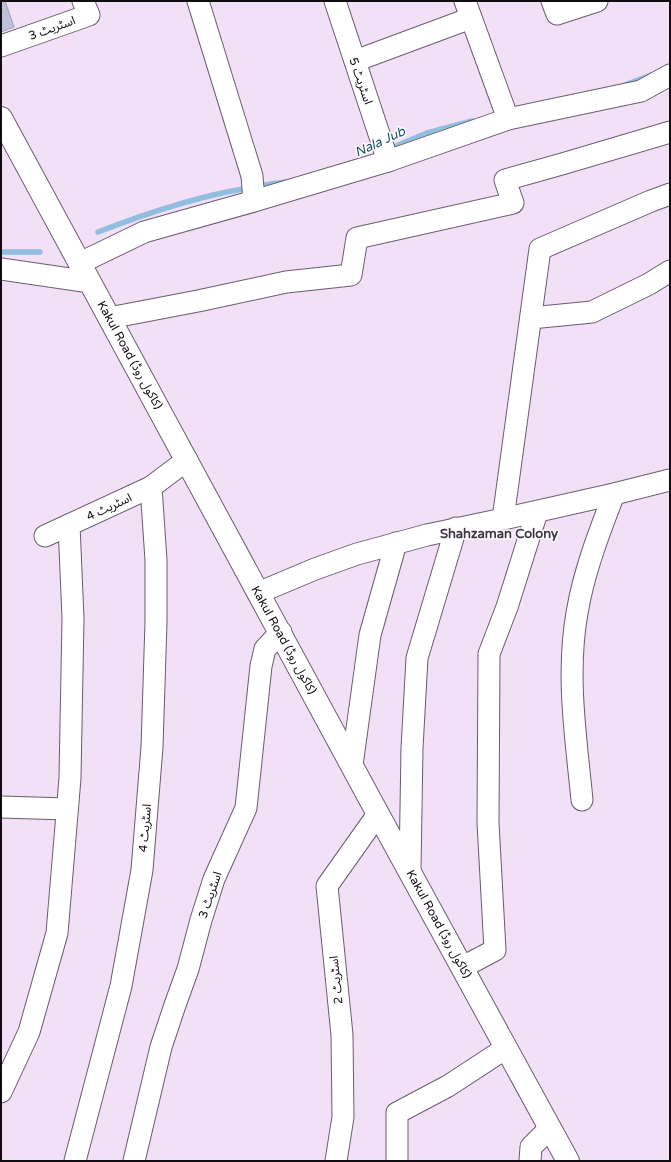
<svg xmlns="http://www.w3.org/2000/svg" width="671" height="1162" font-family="'Varela Round','Noto Sans Arabic',sans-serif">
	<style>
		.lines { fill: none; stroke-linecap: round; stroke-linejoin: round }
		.stream { stroke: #92bedf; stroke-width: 5.5 }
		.building { fill: #c0bfd8; stroke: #a1a0b8 }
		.minor-casing { stroke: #6b5c6f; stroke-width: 23 }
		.secondary-casing { stroke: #6b5c6f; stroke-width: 24 }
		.minor { stroke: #fff; stroke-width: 21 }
		.secondary { stroke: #fff; stroke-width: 22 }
		.labels { text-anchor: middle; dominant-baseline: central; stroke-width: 3; stroke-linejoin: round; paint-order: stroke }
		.street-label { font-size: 12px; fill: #110b12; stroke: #fff }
		.water-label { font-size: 13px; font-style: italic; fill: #1a4d6e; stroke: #fff }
		.neighbourhood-label { font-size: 13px; font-weight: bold; fill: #413445; stroke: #fff }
	</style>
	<rect width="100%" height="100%" fill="#f1e0f6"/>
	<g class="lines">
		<!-- stream -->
		<g class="stream">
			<polyline points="625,85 651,75"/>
			<polyline points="389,149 427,133 472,121"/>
			<polyline points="258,186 285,182"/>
			<path d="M 98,232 C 147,213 197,196 249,188"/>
			<polyline points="1,252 40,252"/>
		</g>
	</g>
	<!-- building -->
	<polygon class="building" points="1,1 5,1 14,27 1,32"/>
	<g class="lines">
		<defs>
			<g id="minor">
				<polyline points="335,1 388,161"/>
				<polyline points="465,1 508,119"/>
				<polyline points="552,1 557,14 597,1"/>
				<polyline points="1,46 89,15 83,1"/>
				<polyline points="355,61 471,18"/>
				<polyline points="254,201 388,161 508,119 641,91 670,75"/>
				<polyline points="80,263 144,232 254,201 252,176 198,1"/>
				<polyline points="1,269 90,282"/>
				<polyline points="109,318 198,301 286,282 351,275 357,238 513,203 505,180 562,164 670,132"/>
				<polyline points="531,318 592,312 649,284 670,271"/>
				<polyline points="503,519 540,249 651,201 670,194"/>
				<polyline points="45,536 151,487"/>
				<polyline points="258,593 315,569 357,554 427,535 503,519 614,494 670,480"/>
				<polyline points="352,765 370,635 396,543"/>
				<path d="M 582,800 C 576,738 566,675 577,613 C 584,571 599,533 614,494"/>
				<polyline points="1,807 67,809"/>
				<polyline points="410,870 412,748 417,658 456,528"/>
				<polyline points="463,967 495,950 488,823 489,654 507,607 537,512"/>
				<polyline points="1,1092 29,1032 57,933 70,778 73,618 69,525"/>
				<polyline points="75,1161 121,986 142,870 152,747 156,622 156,560 151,487 187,460"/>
				<polyline points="134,1161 161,1047 175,1005 188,969 201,920 214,879 246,808 261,666 265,649 281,632"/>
				<polyline points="336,1161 343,1117 342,1035 327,886 378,814"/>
				<polyline points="397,1161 397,1113 448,1086 506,1048"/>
				<polyline points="530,1161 531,1147 550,1128"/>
			</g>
			<polyline id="secondary" points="1,118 378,814 568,1161"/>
		</defs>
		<!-- minor casing -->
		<use href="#minor" class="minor-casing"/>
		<!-- secondary casing -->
		<use href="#secondary" class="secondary-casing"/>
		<!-- minor -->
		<use href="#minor" class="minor"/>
		<!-- secondary -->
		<use href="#secondary" class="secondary"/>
	</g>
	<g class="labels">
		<!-- street labels -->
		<g class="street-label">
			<text transform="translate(52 28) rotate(-20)">اسٹریٹ 3</text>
			<text transform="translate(361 81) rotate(71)">اسٹریٹ 5</text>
			<text transform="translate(130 355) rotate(61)">Kakul Road (کاکول روڈ)</text>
			<text transform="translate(109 507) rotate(-25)">اسٹریٹ 4</text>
			<text transform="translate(284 640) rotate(61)">Kakul Road (کاکول روڈ)</text>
			<text transform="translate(145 828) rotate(-85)">اسٹریٹ 4</text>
			<text transform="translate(210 895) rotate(-71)">اسٹریٹ 3</text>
			<text transform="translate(439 924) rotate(61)">Kakul Road (کاکول روڈ)</text>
			<text transform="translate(336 980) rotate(-96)">اسٹریٹ 2</text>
		</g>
		<!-- water labels -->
		<g class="water-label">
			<text transform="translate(380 142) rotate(-25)">Nala Jub</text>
		</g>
		<!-- neighbourhood labels -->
		<g class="neighbourhood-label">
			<text x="499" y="534">Shahzaman Colony</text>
		</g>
	</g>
	<!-- border -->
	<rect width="671" height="1162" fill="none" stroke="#110b12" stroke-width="4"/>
</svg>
